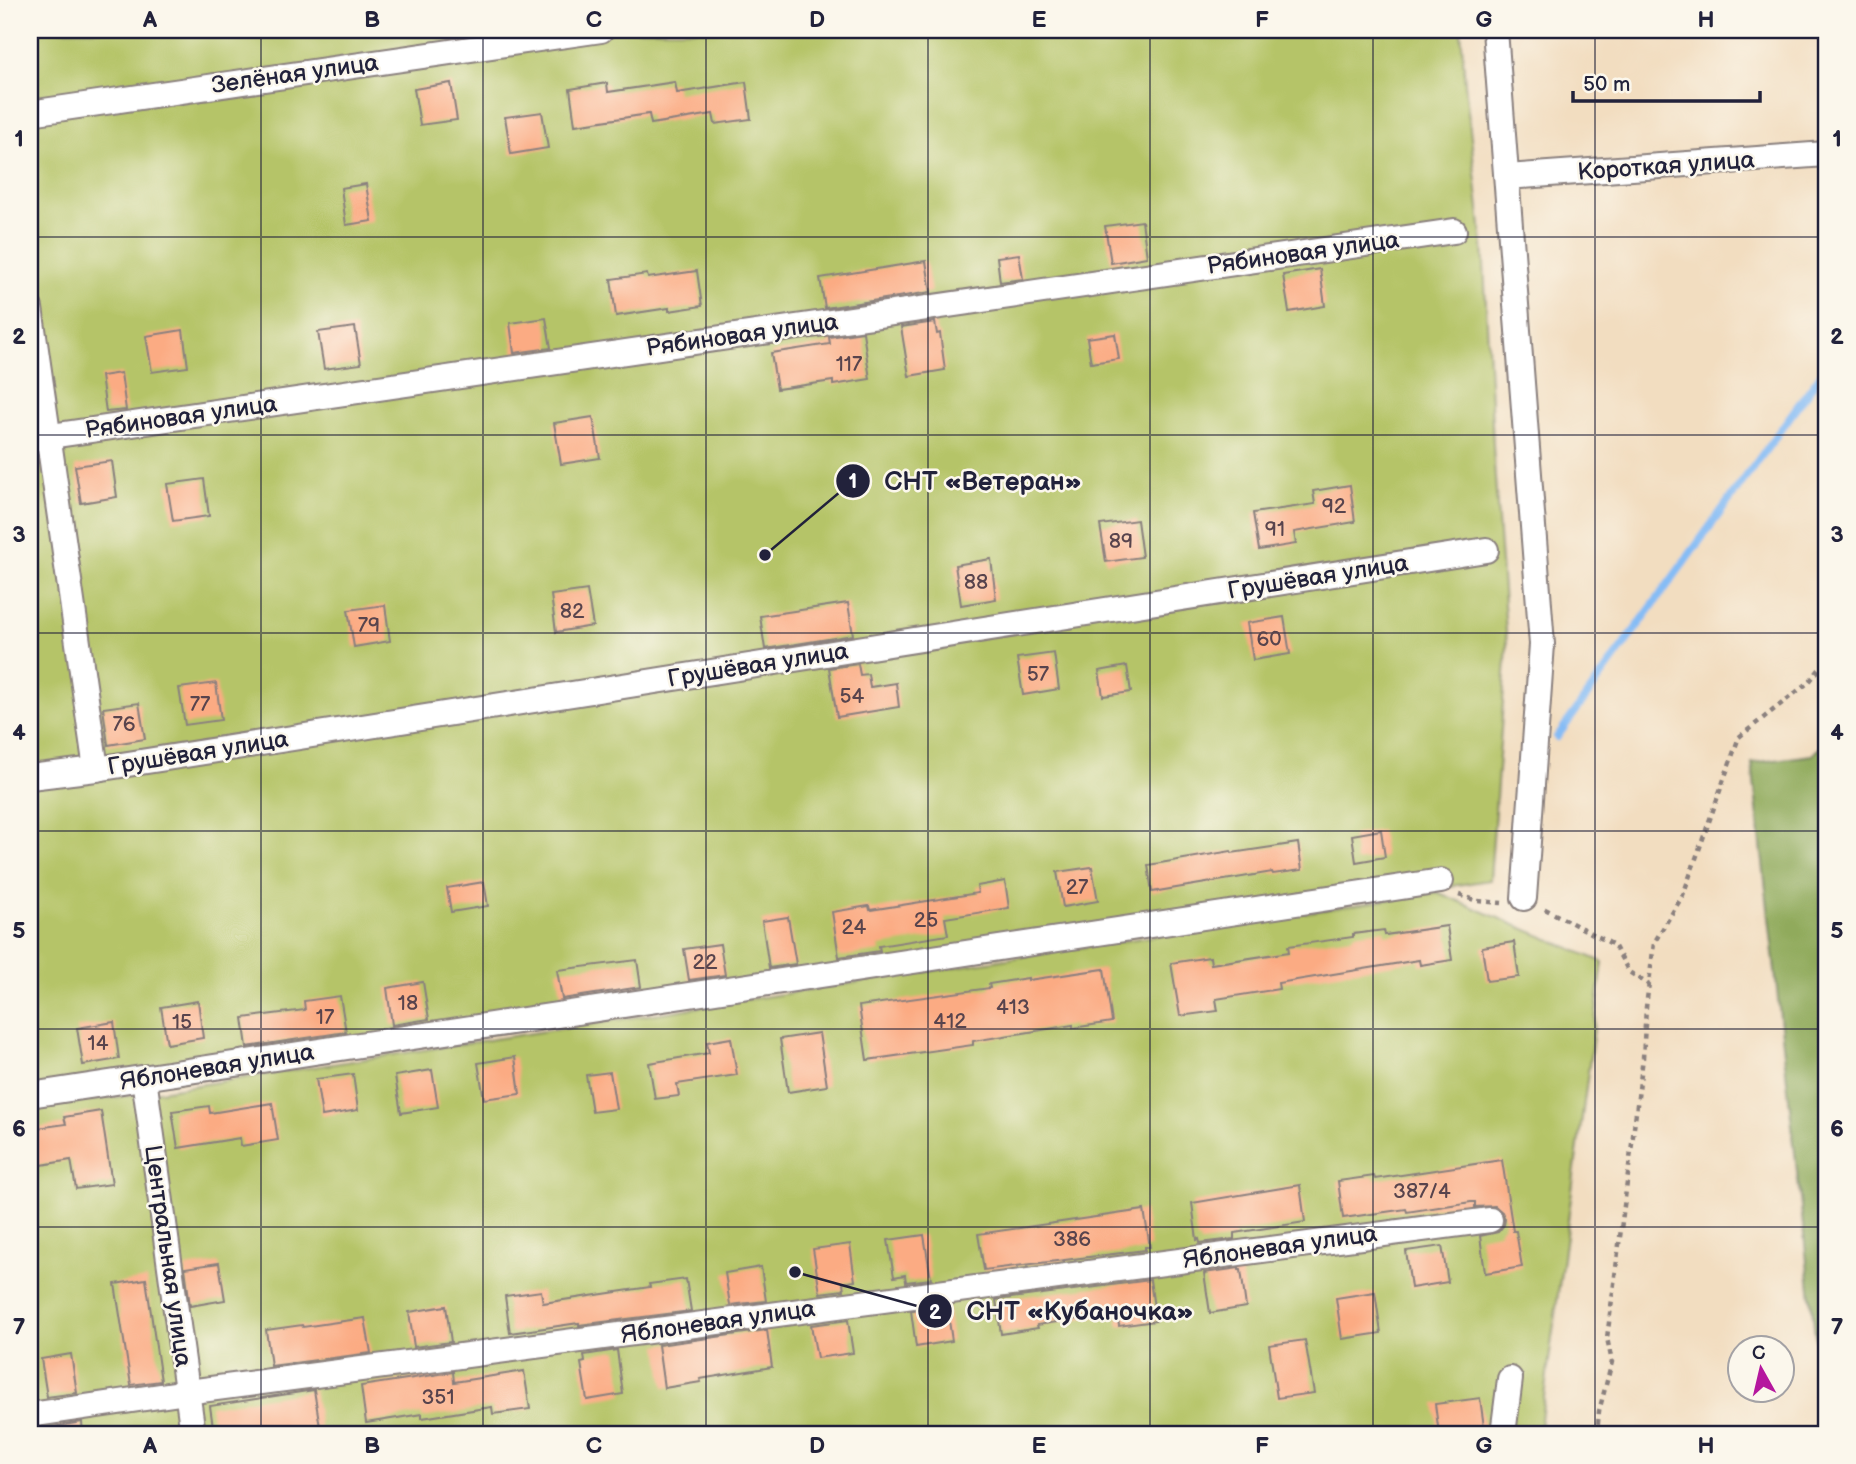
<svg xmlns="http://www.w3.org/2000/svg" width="1856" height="1464" font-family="'Balsamiq Sans',sans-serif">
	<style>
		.green { fill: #b5c467; stroke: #6c7351; stroke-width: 2 }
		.forest { fill: #90aa5c; stroke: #59664c; stroke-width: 2 }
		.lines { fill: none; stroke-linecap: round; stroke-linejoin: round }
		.stream { stroke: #85bcf5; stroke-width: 8 }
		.building { fill: #fbab83 }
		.street-casing { stroke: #8a807e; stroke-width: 28 }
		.path { stroke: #8a807e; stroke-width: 4.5; stroke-dasharray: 5 5; stroke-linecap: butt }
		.street { stroke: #fff; stroke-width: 24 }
		.grid { fill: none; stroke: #22223b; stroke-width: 2; stroke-opacity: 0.55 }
		.labels { text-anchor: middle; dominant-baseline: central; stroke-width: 5; stroke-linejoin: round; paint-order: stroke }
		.number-label { font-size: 21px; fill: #58444d }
		.street-label { font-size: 24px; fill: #22223b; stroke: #fbf7ec }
		.leader { fill: none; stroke: #22223b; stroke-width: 2.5 }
		.callout-dot { fill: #22223b; stroke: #fbf7ec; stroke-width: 2.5 }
		.mark-label { font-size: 21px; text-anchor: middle; font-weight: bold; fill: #fff }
		.callout-label { font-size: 26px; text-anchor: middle; font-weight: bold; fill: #22223b; stroke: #fbf7ec; stroke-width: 5; stroke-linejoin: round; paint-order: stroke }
		.neatline { fill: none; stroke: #22223b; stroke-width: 2.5 }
		.grid-label { font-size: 23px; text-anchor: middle; font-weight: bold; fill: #22223b }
	</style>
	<rect width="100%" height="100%" fill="#fbf7ec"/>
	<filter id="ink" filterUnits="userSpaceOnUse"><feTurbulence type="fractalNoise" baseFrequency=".0143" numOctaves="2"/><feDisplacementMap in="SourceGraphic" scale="14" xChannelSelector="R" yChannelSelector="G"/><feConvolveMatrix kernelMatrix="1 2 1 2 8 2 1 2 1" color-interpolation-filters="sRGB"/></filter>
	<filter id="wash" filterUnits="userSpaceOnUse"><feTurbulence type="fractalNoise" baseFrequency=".00686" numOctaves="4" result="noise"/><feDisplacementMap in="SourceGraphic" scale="28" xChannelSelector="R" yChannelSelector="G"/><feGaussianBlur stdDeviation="1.57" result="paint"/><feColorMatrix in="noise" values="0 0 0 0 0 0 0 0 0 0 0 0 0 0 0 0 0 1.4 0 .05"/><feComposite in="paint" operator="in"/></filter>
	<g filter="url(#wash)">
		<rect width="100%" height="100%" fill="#f2ddc0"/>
		<!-- green -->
		<g class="green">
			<polygon points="30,30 1461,30 1465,84 1483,244 1494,464 1507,646 1490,880 148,1086 30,1103"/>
			<polygon points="1437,892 1603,962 1539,1434 30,1434 30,1109 160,1091"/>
		</g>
		<!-- forest -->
		<polygon class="forest" points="1826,741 1826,1434 1752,763 1812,755"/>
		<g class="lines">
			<!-- stream -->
			<polyline class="stream" points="1557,737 1826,367"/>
		</g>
		<g id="blocks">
			<!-- building -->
			<g class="building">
				<polygon points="675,82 677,93 746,82 751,119 715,124 713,114 651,124 649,114 575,125 570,89 607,83 608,92"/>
				<polygon points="451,83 457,120 420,125 414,89"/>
				<polygon points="542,112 548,148 511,154 505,117"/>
				<polygon points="366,184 372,221 346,225 341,188"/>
				<polygon points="1142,221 1147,257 1111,263 1105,226"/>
				<polygon points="1019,254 1023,279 1000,282 997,257"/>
				<polygon points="926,261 931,292 825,308 820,278"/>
				<polygon points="1320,269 1325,306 1289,312 1283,275"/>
				<polygon points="697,271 702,306 669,311 669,308 616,316 611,279 647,274 648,278"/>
				<polygon points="546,318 551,348 514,353 510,323"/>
				<polygon points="935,322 937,334 940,333 945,370 909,376 901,327"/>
				<polygon points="355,327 361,364 324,369 318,332"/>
				<polygon points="183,330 188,367 152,372 146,336"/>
				<polygon points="863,332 870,379 833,385 833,381 777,389 771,353 830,344 829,337"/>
				<polygon points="1115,334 1119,359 1091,363 1087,338"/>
				<polygon points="121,373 126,410 106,412 101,376"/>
				<polygon points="593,417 600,458 561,464 554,423"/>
				<polygon points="112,461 117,497 81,503 75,466"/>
				<polygon points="204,479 209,516 173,521 167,484"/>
				<polygon points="1350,485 1355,522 1294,532 1296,544 1259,550 1253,513 1315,504 1313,491"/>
				<polygon points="1137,520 1142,557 1106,562 1100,525"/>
				<polygon points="991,559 996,599 961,605 955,565"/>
				<polygon points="587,590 593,626 556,632 551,595"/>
				<polygon points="848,603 853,635 765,649 760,616"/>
				<polygon points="385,605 390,641 354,647 348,610"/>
				<polygon points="1284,617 1290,654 1253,660 1247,623"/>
				<polygon points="1054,653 1059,689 1023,695 1017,658"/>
				<polygon points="858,664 860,675 868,674 870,687 896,683 899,707 837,717 829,668"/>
				<polygon points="1127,666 1131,692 1103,696 1099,671"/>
				<polygon points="216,683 221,720 185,725 179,688"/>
				<polygon points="139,703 145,739 108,745 103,708"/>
				<polygon points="1381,830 1385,857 1356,862 1352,835"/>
				<polygon points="1298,843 1302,870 1273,874 1272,872 1152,892 1148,865 1231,851 1232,853"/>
				<polygon points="1092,867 1098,901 1063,907 1057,872"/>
				<polygon points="1005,881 1009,908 945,918 948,935 879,946 880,951 839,957 832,912 869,906 870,910 978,893 977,886"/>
				<polygon points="484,882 488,906 451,912 447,888"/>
				<polygon points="788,917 796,964 769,968 762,921"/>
				<polygon points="1447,926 1452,960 1420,965 1419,960 1278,983 1279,989 1216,999 1218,1011 1180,1016 1171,963 1210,957 1211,964 1289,952 1288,946 1353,937 1353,934 1384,930 1385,935"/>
				<polygon points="1514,942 1519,977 1487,981 1482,947"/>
				<polygon points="720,944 725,975 689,980 684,949"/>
				<polygon points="637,960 641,987 562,999 557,970"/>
				<polygon points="1104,969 1112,1022 1073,1028 1073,1025 973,1041 973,1045 867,1060 859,1006 990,988 989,984 1028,978 1028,980"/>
				<polygon points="423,982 429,1019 392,1025 387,988"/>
				<polygon points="340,996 346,1032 247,1047 243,1018 305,1010 304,1001"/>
				<polygon points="198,1001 203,1038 167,1044 161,1007"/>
				<polygon points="114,1022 119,1059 83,1065 77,1028"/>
				<polygon points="819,1033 827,1086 788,1092 780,1039"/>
				<polygon points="731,1038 737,1075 677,1084 679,1096 655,1099 649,1063 709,1053 707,1042"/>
				<polygon points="515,1057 520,1094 484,1099 478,1063"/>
				<polygon points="432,1070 438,1107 401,1113 395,1076"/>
				<polygon points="610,1072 616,1109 592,1112 586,1075"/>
				<polygon points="353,1074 358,1110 322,1116 316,1079"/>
				<polygon points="272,1103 278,1140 241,1146 240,1138 178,1148 172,1111 209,1106 210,1113"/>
				<polygon points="101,1111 112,1184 76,1189 71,1160 30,1167 30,1129 66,1124 64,1117"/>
				<polygon points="1502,1160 1513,1231 1516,1231 1522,1267 1485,1273 1480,1236 1498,1232 1504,1225 1505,1219 1502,1212 1495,1206 1475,1207 1475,1202 1471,1202 1407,1212 1406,1209 1343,1218 1338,1181 1374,1176 1375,1179"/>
				<polygon points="1300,1185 1305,1222 1234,1233 1234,1239 1200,1243 1199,1239 1197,1240 1192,1203"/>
				<polygon points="1144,1210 1150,1247 1145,1247 1145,1250 984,1270 978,1234"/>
				<polygon points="924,1235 931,1279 906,1282 905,1275 894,1277 888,1240"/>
				<polygon points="850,1244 855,1281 843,1283 844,1290 820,1293 813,1249"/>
				<polygon points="1442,1246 1448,1282 1411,1288 1406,1251"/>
				<polygon points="219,1263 225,1300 190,1306 185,1268"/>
				<polygon points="761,1267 766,1301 730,1305 725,1273"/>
				<polygon points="1239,1268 1239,1270 1241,1270 1246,1307 1210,1313 1204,1273"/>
				<polygon points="146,1279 161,1381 131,1385 115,1284"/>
				<polygon points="686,1279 691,1311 579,1325 579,1323 510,1333 505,1296 541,1291 543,1303 650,1287 649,1284"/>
				<polygon points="1150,1280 1156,1321 1119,1326 1117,1313 1037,1325 1038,1328 1001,1334 996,1300"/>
				<polygon points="1375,1292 1381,1333 1342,1339 1336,1298"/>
				<polygon points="446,1306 451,1342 414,1347 409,1312"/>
				<polygon points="947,1307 952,1341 916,1347 911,1311"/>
				<polygon points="365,1318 371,1353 271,1366 266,1330 302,1325 303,1327"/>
				<polygon points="848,1320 853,1353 817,1358 811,1325"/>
				<polygon points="767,1330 772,1367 700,1379 701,1382 664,1388 658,1345"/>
				<polygon points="1305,1340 1314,1393 1277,1398 1269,1345"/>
				<polygon points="617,1350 623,1394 587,1400 581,1363 585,1362 584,1355"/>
				<polygon points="71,1354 77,1393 47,1397 41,1359"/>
				<polygon points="524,1371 530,1409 493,1414 492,1407 422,1418 422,1414 366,1423 361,1386 453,1372 454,1382"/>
				<polygon points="314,1390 320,1427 275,1434 214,1434 210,1406"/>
				<polygon points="1480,1398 1485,1434 1439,1434 1435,1404"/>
				<polygon points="82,1422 83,1434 54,1434 53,1427"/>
			</g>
		</g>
	</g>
	<g filter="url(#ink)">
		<use href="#blocks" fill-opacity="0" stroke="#8a807e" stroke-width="2"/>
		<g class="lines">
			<defs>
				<g id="street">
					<polyline points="1495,30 1542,644 1524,898"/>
					<polyline points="30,113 601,30"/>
					<polyline points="1507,177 1826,154"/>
					<polyline points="30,308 96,769"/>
					<polyline points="30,439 1454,231"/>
					<polyline points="30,777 96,769 1486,550"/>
					<polyline points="144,1078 193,1434"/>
					<polyline points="30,1095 1441,881"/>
					<polyline points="30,1415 187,1392 1490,1220"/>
					<polyline points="1503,1434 1510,1379"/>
				</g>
			</defs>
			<!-- street casing -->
			<use href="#street" class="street-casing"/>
			<!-- path -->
			<g class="path">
				<polyline points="1459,895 1478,901 1502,903"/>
				<polyline points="1545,909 1614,945 1629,972 1649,985"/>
				<polyline points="1597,1434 1599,1411 1612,1362 1607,1338 1643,1058 1646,1007 1654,943 1683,895 1739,737 1809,682 1826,661"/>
			</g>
			<!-- street -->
			<use href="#street" class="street"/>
		</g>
	</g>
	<!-- grid -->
	<path class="grid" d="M 261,30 L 261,1434M 483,30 L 483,1434M 706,30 L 706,1434M 928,30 L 928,1434M 1150,30 L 1150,1434M 1373,30 L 1373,1434M 1595,30 L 1595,1434M 30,237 L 1826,237M 30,435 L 1826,435M 30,633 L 1826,633M 30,831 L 1826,831M 30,1029 L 1826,1029M 30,1227 L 1826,1227"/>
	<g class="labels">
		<!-- number labels -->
		<g class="number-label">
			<text x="849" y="364">117</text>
			<text x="1334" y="506">92</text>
			<text x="1275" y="529">91</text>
			<text x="1121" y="541">89</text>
			<text x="976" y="582">88</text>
			<text x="572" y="611">82</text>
			<text x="369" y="625">79</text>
			<text x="1269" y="639">60</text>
			<text x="1038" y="674">57</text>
			<text x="852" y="696">54</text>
			<text x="200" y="704">77</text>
			<text x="124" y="724">76</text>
			<text x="1077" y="887">27</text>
			<text x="926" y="920">25</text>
			<text x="854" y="927">24</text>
			<text x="705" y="962">22</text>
			<text x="408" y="1003">18</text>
			<text x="1013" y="1007">413</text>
			<text x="325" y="1017">17</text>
			<text x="950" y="1021">412</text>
			<text x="182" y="1022">15</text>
			<text x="98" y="1043">14</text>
			<text x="1422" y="1191">387/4</text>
			<text x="1072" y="1239">386</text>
			<text x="438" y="1397">351</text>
		</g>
		<!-- street labels -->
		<g class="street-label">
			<text transform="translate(295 74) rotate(-8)">Зелёная улица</text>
			<text transform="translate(1666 166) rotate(-4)">Короткая улица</text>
			<text transform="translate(1303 253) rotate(-8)">Рябиновая улица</text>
			<text transform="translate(742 335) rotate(-8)">Рябиновая улица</text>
			<text transform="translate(181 417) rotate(-8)">Рябиновая улица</text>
			<text transform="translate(1318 577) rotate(-9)">Грушёвая улица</text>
			<text transform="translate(758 665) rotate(-9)">Грушёвая улица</text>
			<text transform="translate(198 753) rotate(-9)">Грушёвая улица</text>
			<text transform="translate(217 1067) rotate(-9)">Яблоневая улица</text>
			<text transform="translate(1280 1247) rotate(-8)">Яблоневая улица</text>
			<text transform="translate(168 1256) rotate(82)">Центральная улица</text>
			<text transform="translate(718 1322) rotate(-8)">Яблоневая улица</text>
		</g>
	</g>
	<!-- callouts -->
	<path class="leader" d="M765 555L853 481M795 1272L935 1311"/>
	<g class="callout-dot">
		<circle cx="765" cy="555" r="7"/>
		<circle cx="795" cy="1272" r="7"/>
		<circle cx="853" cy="481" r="18"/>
		<circle cx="935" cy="1311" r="18"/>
	</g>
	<g class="mark-label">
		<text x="853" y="488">1</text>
		<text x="935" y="1319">2</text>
	</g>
	<g class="callout-label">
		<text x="983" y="490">СНТ «Ветеран»</text>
		<text x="1080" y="1320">СНТ «Кубаночка»</text>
	</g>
	<!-- margin -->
	<rect width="1856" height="1464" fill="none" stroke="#fbf7ec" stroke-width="77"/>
	<!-- north arrow -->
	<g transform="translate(1761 1369) rotate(352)"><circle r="33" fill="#fbf7ec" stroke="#a4a2a5" stroke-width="2"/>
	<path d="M0-5L12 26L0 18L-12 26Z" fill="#b5179e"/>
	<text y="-10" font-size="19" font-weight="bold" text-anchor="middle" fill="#22223b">С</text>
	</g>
	<!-- scale -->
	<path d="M1573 91v10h187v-10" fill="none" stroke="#22223b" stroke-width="3.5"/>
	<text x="1583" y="91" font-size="21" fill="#22223b" stroke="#fbf7ec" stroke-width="5" paint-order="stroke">50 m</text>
	<rect x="38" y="38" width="1780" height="1388" class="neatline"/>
	<g class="grid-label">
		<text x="150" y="27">A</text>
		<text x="372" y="27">B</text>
		<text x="594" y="27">C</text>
		<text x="817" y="27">D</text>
		<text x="1039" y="27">E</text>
		<text x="1262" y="27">F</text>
		<text x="1484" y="27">G</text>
		<text x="1706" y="27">H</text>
		<text x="19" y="146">1</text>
		<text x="1837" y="146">1</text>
		<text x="19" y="344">2</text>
		<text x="1837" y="344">2</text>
		<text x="19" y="542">3</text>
		<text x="1837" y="542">3</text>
		<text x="19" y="740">4</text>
		<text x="1837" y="740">4</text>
		<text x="19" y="938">5</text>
		<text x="1837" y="938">5</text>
		<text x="19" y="1136">6</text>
		<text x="1837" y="1136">6</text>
		<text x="19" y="1334">7</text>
		<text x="1837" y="1334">7</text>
		<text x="150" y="1453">A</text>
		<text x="372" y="1453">B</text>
		<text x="594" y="1453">C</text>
		<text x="817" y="1453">D</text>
		<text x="1039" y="1453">E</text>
		<text x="1262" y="1453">F</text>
		<text x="1484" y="1453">G</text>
		<text x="1706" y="1453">H</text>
	</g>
</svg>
